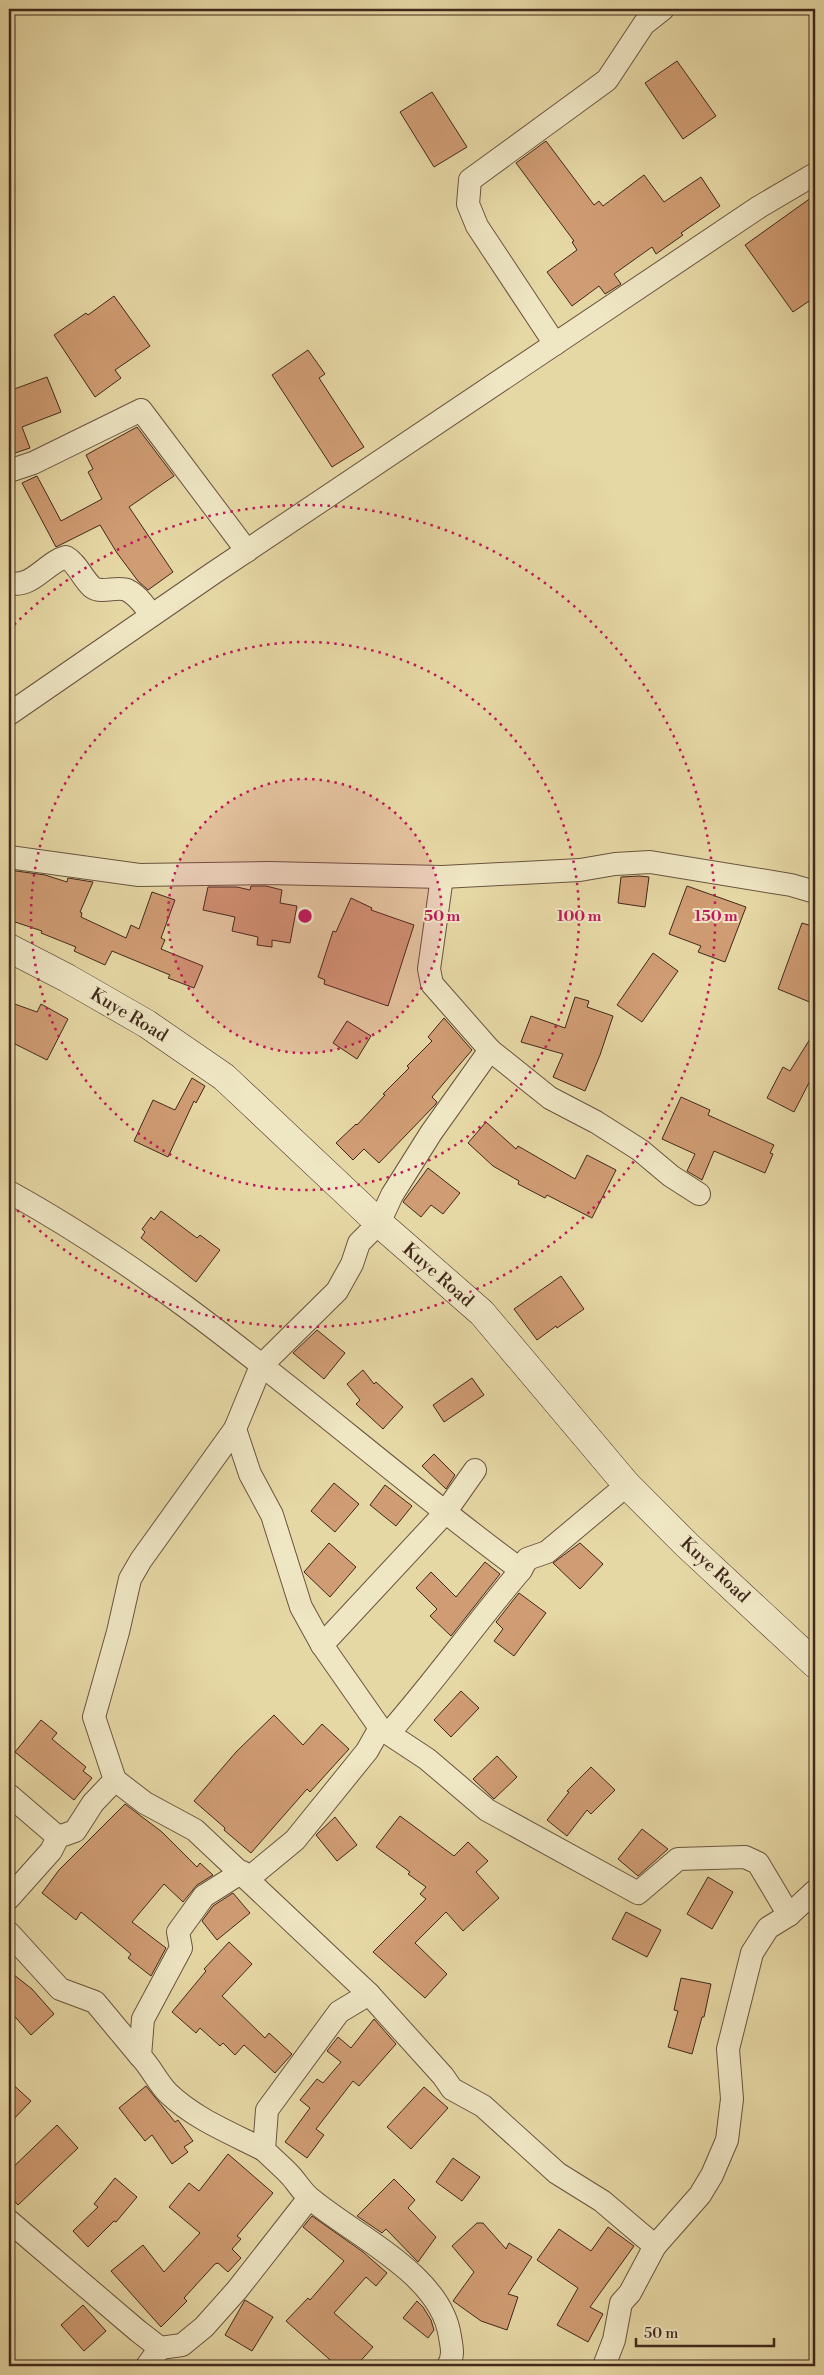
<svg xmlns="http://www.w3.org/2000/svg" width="824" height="2375" font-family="'Libre Bodoni',serif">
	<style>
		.building { fill: #d09c73; stroke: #41281d }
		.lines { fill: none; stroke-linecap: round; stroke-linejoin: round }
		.street-casing { stroke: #6a543f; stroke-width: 24 }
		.secondary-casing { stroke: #41281d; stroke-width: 29 }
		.street { stroke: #efe6c4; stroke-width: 22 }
		.secondary { stroke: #efe6c4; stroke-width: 28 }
		.ring { fill: none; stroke: #c2185b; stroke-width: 2.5; stroke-dasharray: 2.5 5 }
		.labels { text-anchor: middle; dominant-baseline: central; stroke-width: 4; stroke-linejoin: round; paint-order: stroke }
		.street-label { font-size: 18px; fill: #41281d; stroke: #efe6c4 }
		.centre { fill: #c2185b; stroke: #efe6c4; stroke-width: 2.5 }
		.ring-label { font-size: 15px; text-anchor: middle; font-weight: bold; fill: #c2185b; stroke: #efe6c4; stroke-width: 4; stroke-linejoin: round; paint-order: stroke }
	</style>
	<rect width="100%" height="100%" fill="#e6d8a5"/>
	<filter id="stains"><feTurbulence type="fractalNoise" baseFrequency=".004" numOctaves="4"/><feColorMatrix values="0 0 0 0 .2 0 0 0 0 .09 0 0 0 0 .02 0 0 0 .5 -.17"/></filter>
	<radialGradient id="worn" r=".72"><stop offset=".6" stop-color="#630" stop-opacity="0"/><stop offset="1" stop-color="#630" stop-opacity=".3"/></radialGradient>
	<!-- building -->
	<g class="building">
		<polygon points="677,61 716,116 683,139 645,83"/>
		<polygon points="432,92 467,147 434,167 400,112"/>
		<polygon points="546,141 594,205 599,201 603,206 644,175 664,202 701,177 720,206 681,233 683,235 656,254 652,247 614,274 621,284 605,294 599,286 572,306 547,272 577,250 572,242 574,241 516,163"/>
		<polygon points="815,195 815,297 793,312 745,245"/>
		<polygon points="114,296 150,346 115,370 121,378 95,397 54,335 86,313 88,315"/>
		<polygon points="308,350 325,374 319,378 364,447 332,467 272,375"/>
		<polygon points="47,377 61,412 22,427 30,448 9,455 9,391"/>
		<polygon points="137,427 174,476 129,507 173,572 148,590 138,581 117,553 100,525 56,547 22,483 37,476 61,521 102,499 88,472 93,469 86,455"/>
		<polygon points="9,870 45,875 67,882 68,878 93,882 80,912 82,913 81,917 126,938 131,925 139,929 152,892 175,900 161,938 165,940 161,949 203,966 194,988 168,978 170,975 112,951 105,965 74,951 76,947 41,933 42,931 9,920"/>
		<polygon points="639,876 649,877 645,907 618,903 621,877"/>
		<polygon points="251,886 266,886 282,890 280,903 297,906 290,943 272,940 272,947 257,945 258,937 232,931 235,917 203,910 208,887 237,887 250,890"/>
		<polygon points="687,886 746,907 725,962 698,952 701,946 669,934"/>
		<polygon points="351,898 372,908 371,910 414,925 388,1006 324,984 325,980 318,977 333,931 336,932"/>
		<polygon points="802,923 815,927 815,995 812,1003 778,989"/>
		<polygon points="653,953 678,971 642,1022 617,1005"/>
		<polygon points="575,997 589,1001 587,1007 613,1016 600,1055 585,1091 553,1077 563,1054 521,1042 531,1016 565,1028"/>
		<polygon points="9,1002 37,1012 41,1004 68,1019 47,1060 9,1041"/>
		<polygon points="444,1018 472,1050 432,1097 437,1102 435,1105 379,1163 364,1149 353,1160 336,1143 356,1124 357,1125 385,1095 383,1094 409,1068 407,1066 432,1041 428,1037"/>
		<polygon points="347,1021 371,1036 357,1059 333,1043"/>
		<polygon points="815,1031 815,1071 794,1112 767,1098 783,1067 790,1071"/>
		<polygon points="192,1078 205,1086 196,1103 194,1101 168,1157 134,1141 153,1100 175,1110"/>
		<polygon points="681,1097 710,1110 708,1115 774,1145 770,1153 773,1154 765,1173 714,1151 702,1180 687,1171 695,1154 662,1139"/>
		<polygon points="486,1122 516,1149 518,1146 575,1179 587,1155 616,1170 592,1218 547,1195 545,1198 518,1184 519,1181 493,1166 468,1143"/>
		<polygon points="428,1168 460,1193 443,1214 431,1205 421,1217 403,1202"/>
		<polygon points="161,1211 197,1238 200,1235 220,1250 196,1282 141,1238 145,1232 142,1229 151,1217 154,1220"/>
		<polygon points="561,1276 584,1309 557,1328 556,1326 537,1340 514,1309"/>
		<polygon points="317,1330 345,1353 324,1379 293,1353"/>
		<polygon points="363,1370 374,1384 376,1382 403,1407 383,1429 356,1404 360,1400 347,1384"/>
		<polygon points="472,1378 484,1395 444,1422 433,1405"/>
		<polygon points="434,1454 455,1475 446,1489 422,1466"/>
		<polygon points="334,1483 359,1504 335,1532 311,1511"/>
		<polygon points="385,1485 412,1506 396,1526 370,1505"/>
		<polygon points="329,1543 356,1567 330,1597 304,1572"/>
		<polygon points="580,1543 603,1564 580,1589 553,1563"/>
		<polygon points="485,1562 500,1574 451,1636 430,1616 437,1609 416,1588 431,1572 456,1597"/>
		<polygon points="519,1593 546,1613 514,1656 494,1641 503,1629 496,1622"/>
		<polygon points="461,1691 479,1708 451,1737 434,1720"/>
		<polygon points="274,1715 303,1745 322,1724 349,1749 310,1792 307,1789 251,1853 224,1830 225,1828 194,1801 236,1752"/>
		<polygon points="41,1720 57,1733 52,1739 86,1767 83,1771 92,1778 74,1800 15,1752"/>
		<polygon points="497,1756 517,1777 494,1799 473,1779"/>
		<polygon points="591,1767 615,1790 591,1814 587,1810 567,1836 547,1820 569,1792 567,1791"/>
		<polygon points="125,1804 162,1832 197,1867 200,1863 213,1875 197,1885 183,1902 164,1884 132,1922 166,1948 151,1976 128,1958 131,1954 81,1912 76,1920 42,1893 59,1870"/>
		<polygon points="400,1816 454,1856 468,1842 488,1861 476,1872 499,1898 463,1931 446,1912 415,1943 447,1974 425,1998 373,1952 426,1899 420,1894 426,1887 408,1874 410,1872 376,1847"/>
		<polygon points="335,1817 357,1845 337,1861 316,1835"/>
		<polygon points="642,1829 668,1849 638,1876 618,1859"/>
		<polygon points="708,1877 733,1892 712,1929 687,1914"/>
		<polygon points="233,1893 250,1913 217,1940 202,1921 213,1906"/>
		<polygon points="626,1912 661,1930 647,1957 612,1939"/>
		<polygon points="229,1942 252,1964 222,1996 265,2038 269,2033 292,2054 275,2073 244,2045 235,2055 223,2043 220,2046 200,2028 196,2033 172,2012 206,1971 204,1969"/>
		<polygon points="9,1971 32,1989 54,2014 31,2035 9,2010"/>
		<polygon points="681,1978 711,1984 704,2017 702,2017 692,2054 668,2047 678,2011 674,2010"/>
		<polygon points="374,2019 396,2044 359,2086 353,2081 316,2129 324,2135 307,2158 285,2142 310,2108 300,2100 317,2079 323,2083 341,2062 327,2051 338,2037 351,2048"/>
		<polygon points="9,2081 31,2101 9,2124"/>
		<polygon points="146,2086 175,2122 178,2120 193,2141 184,2147 188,2152 172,2164 152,2135 145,2141 119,2108"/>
		<polygon points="424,2087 448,2108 411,2149 387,2127"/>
		<polygon points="57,2125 78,2148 18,2205 9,2195 9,2171"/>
		<polygon points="228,2154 273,2193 237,2236 241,2239 232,2249 241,2258 228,2272 218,2263 215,2264 184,2298 187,2301 161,2327 111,2271 143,2245 164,2272 200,2233 169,2207 189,2183 199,2191"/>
		<polygon points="453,2158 480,2177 462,2201 436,2182"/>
		<polygon points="115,2178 137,2197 116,2222 114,2221 88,2247 73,2231 98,2207 94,2204"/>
		<polygon points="394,2179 415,2200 408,2208 436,2237 418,2262 386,2229 382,2233 357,2216"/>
		<polygon points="312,2216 363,2252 387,2273 376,2286 366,2277 334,2313 373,2347 356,2366 337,2366 286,2321 308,2298 310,2300 344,2261 303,2227"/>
		<polygon points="477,2223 483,2223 506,2249 509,2243 532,2257 508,2294 518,2297 507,2330 481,2321 453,2301 474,2272 452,2246"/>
		<polygon points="608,2227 634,2246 590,2307 603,2314 588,2342 557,2325 578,2288 537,2260 559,2229 591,2251"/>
		<polygon points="245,2300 273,2317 252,2351 225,2335"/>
		<polygon points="417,2301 423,2307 431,2320 434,2330 428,2338 403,2318"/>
		<polygon points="83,2305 106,2331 84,2351 61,2325"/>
	</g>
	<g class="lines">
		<defs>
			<g id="street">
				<polyline points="555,344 477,226 468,204 470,180 607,80 644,24 663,9"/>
				<polyline points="9,471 33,463 141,410 247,551"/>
				<path d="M 9,583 C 32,589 46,562 66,557 C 78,564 82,578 92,587 C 101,594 117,586 127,590 C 138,595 145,607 152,615"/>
				<polyline points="9,714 212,574 759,207 815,174"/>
				<polyline points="9,857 139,875 269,873 442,877 580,870 615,864 650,862 791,885 815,892"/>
				<polyline points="442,877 429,969 432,984 490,1050 550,1098 596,1122 640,1150 671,1176 699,1194"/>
				<path d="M 9,1192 C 195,1294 351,1445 521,1570 L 527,1559 L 547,1552 L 627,1485"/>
				<polyline points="235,1429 250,1474 272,1515 301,1607 322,1645 380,1728 427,1759 487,1810 638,1893 678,1859 745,1857 758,1863 789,1915"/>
				<polyline points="322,1645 444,1514 475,1470"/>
				<path d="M 389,1733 C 435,1681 475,1624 521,1570"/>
				<path d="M 115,1780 L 145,1803 L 195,1830 L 369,1994 L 339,2012 L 267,2110 L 264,2150 C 273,2159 283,2167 291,2176 C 298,2184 303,2193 311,2199 C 355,2236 442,2275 450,2337 C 452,2348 454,2356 448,2366"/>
				<polyline points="9,1795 58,1837"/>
				<path d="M 242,1872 L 204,1896 L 178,1932 L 181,1948 L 143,2019 L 140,2056 C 151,2067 157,2082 168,2093 C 195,2119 231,2133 264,2150"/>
				<polyline points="249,1878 295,1840 367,1751 380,1728"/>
				<polyline points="9,1898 51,1851 58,1837 75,1831 93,1803 115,1780 94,1717 118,1632 130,1579 141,1560 235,1429 261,1366 337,1291 352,1264 359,1243 379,1223 392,1195 431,1133 490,1050"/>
				<polyline points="9,1933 60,1989 95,2002 140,2056"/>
				<polyline points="369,1994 443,2076 452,2089 483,2106 557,2173 602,2201 655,2246"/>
				<polyline points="9,2221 138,2331 160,2348 182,2345 204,2327 237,2290 309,2198"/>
				<polyline points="147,2366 160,2348"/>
				<polyline points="604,2366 614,2340 621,2303 630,2293 655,2246 700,2195 712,2175 727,2140 732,2099 728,2049 752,1953 768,1928 789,1915 815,1891"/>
			</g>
			<polyline id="secondary" points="9,948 67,978 147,1024 224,1077 379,1223 482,1313 627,1485 687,1545 815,1664"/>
		</defs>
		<!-- street casing -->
		<use href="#street" class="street-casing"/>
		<!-- secondary casing -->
		<use href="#secondary" class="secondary-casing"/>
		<!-- street -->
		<use href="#street" class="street"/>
		<!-- secondary -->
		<use href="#secondary" class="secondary"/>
	</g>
	<!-- distance rings -->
	<circle cx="305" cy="916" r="137" fill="#c2185b" fill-opacity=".12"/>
	<g class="ring">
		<circle cx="305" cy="916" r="137"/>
		<circle cx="305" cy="916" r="274"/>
		<path d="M9 630A411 411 0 1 1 9 1202"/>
	</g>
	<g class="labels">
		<!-- street labels -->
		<g class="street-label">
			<text transform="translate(129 1015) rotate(31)">Kuye Road</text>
			<text transform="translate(438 1275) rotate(41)">Kuye Road</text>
			<text transform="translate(715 1570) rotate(43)">Kuye Road</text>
		</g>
	</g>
	<circle cx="305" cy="916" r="8" class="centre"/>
	<g class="ring-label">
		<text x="442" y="921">50 m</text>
		<text x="579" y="921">100 m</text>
		<text x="716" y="921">150 m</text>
	</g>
	<!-- margin -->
	<rect width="824" height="2375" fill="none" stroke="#e6d8a5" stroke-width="30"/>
	<rect x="10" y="10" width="804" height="2355" fill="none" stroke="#41281d" stroke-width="2.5"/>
	<rect x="15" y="15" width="794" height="2345" fill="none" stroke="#41281d"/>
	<!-- scale -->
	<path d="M636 2338v8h138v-8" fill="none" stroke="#41281d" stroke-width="2.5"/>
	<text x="644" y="2338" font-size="15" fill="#41281d" stroke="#efe6c4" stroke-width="4" paint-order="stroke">50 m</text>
	<rect width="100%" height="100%" filter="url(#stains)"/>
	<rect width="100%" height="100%" fill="url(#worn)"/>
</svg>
